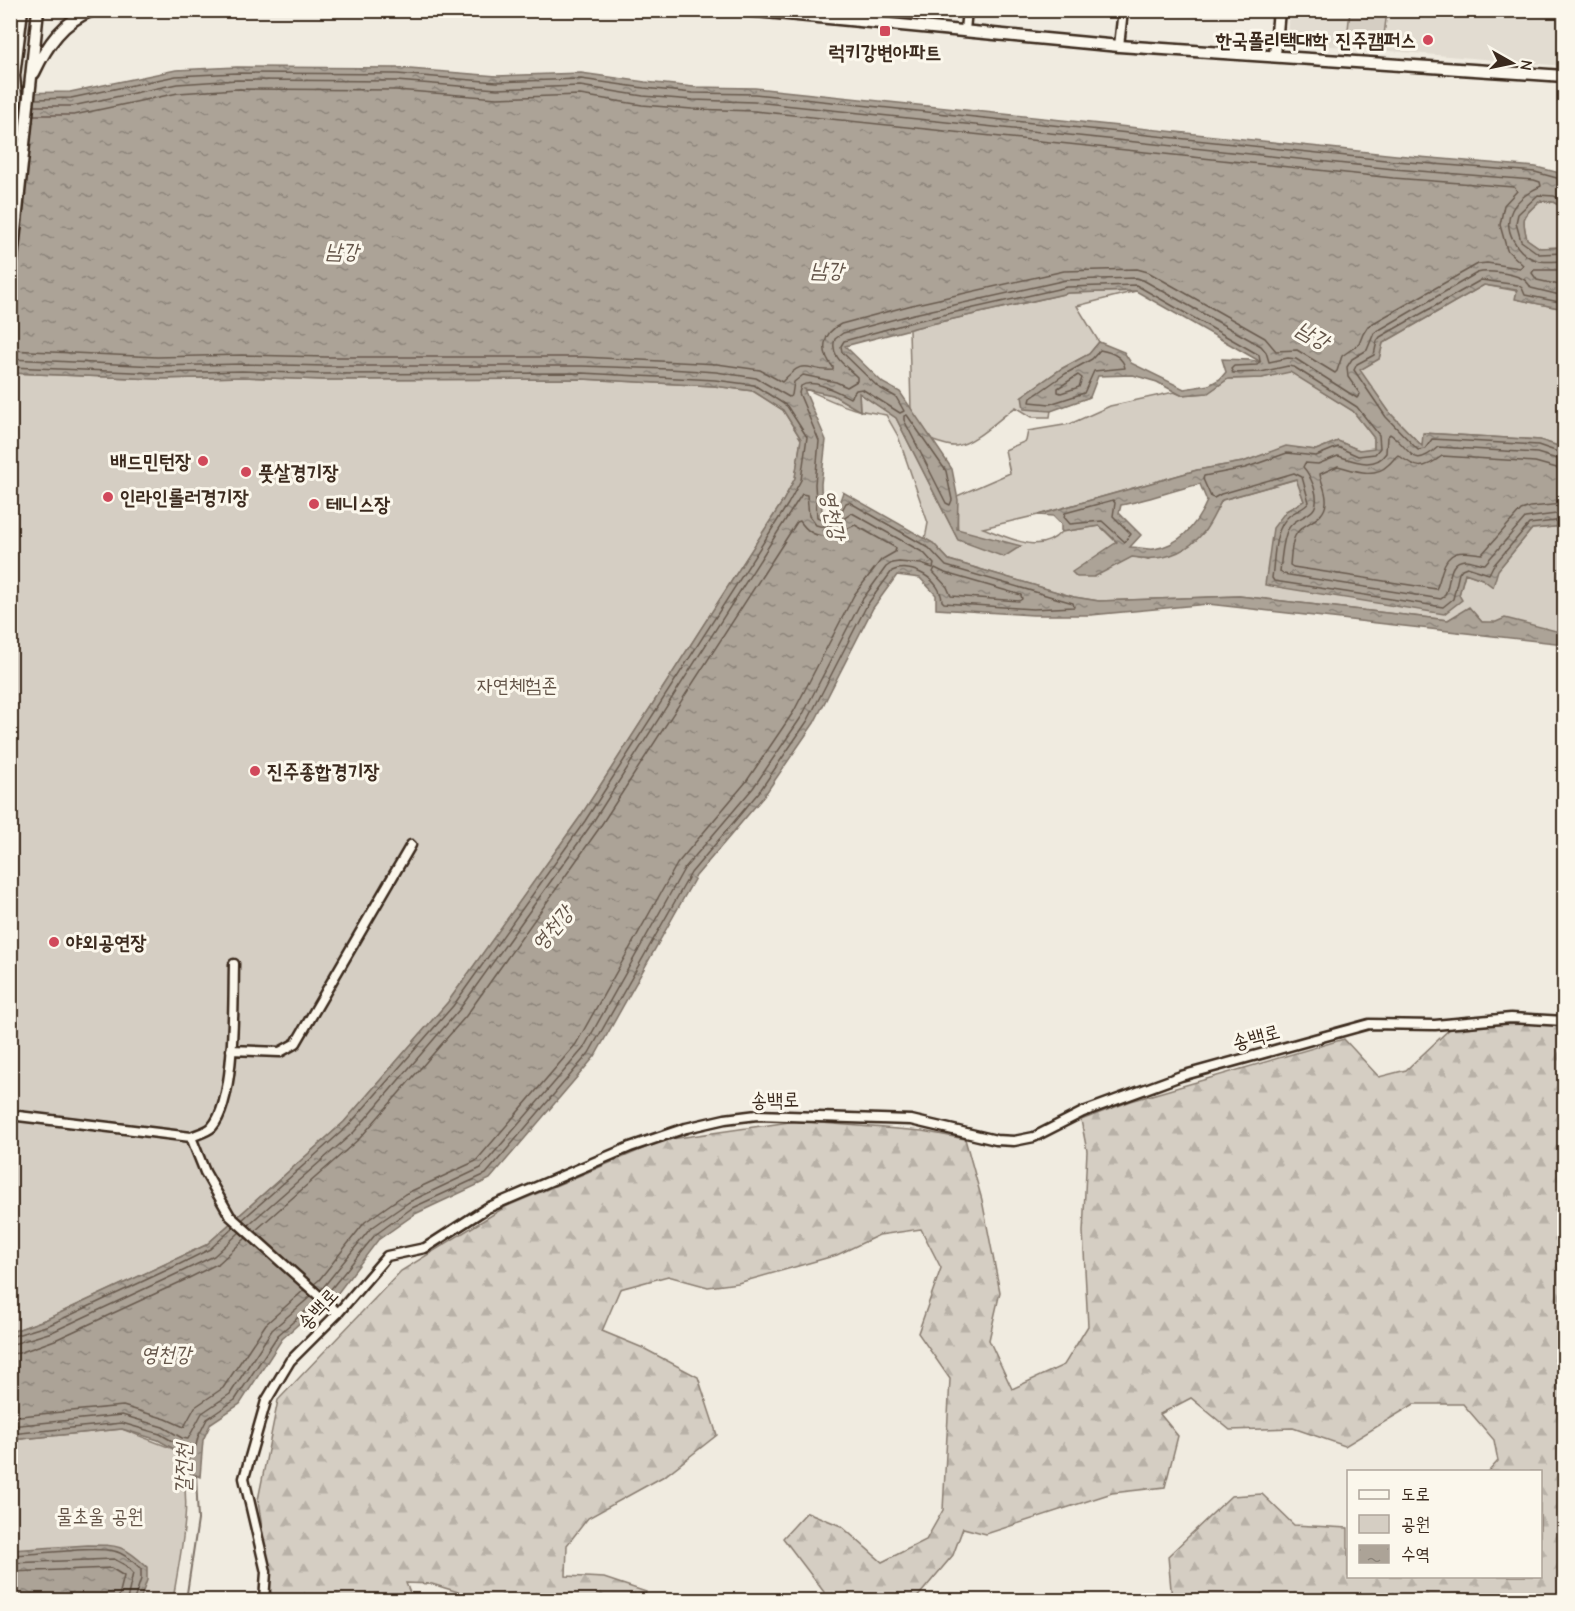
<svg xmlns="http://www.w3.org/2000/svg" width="1575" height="1611" font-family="'Comic Neue','Poor Story',sans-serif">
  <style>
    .built { fill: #e2dcd1 }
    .green { fill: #d5cec3; stroke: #887c70; stroke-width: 1.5 }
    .forest { fill: url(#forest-firs); stroke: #887c70; stroke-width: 1.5 }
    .water { fill: url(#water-ripples); stroke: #7f7367; stroke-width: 1.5; fill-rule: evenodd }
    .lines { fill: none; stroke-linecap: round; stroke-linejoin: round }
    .shore { stroke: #685a4e; stroke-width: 1.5 }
    .stream { stroke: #7f7367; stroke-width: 2 }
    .minor-casing { stroke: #3b2a1e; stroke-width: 13 }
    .tertiary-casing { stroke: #3b2a1e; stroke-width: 15 }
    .minor { stroke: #fbf7ec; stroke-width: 8 }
    .tertiary { stroke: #fbf7ec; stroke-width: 10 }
    .poi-dot { fill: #d1495b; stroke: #fbf7ec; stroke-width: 2 }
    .labels { text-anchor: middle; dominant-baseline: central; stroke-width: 6; stroke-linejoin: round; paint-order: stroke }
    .poi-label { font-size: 20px; font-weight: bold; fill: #3b2a1e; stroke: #fbf7ec; text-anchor: start }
    .park-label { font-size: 20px; fill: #625347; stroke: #fbf7ec }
    .street-label { font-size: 20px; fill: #3b2a1e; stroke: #fbf7ec }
    .water-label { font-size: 21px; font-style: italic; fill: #635448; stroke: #fbf7ec }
  </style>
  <defs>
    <pattern id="forest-firs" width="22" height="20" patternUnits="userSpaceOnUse" patternTransform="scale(1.5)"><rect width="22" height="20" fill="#d5cec3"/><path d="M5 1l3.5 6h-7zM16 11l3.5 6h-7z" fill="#b8b1a7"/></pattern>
    <pattern id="water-ripples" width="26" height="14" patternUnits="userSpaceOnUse" patternTransform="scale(1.5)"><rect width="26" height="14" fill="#aca397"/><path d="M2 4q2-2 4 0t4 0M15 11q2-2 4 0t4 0" fill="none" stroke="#8d857b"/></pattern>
  </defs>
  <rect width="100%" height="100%" fill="#f0ebe0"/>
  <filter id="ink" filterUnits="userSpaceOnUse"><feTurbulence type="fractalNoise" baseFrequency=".0167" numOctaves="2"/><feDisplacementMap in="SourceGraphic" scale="12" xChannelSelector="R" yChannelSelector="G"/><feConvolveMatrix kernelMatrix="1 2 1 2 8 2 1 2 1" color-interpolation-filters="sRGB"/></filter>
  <g filter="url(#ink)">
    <path class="built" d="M1290,11H1564V66L1296,43L1288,36Z"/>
    <path class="green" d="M1350,11H1387L1383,43L1347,39Z
      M1540,201L1553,202L1564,208V247L1540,248L1527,239C1521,216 1523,216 1540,201Z
      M1484,285L1517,291L1516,299L1564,309V448L1540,440L1424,433L1422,446L1390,413L1359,370L1379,359L1383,343Z
      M1136,291L1077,306L1099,342L1089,354L1061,369L1022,396L1090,397L1051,410L1050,417H1032L1016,407C999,418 976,443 956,446C950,447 940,443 933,441L911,410L909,329L1068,293Z
      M1290,371L1353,411L1374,438V449L1359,450L1338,441L1316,450L1286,447L1243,462L1197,470L1038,515L983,528C1008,537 1040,556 1061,532L1100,526L1117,543L1114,565L1132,556L1147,560L1204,532L1222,500L1297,479L1304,501L1286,511L1459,595L1465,573L1482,579L1498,570L1532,529L1564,526V633L1482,622L1469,608L1448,620L1239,596L1099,601L1074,597L949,560L933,543L925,539L928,523L898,436L886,415C877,413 867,412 858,410C839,405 821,396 804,388L833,395L860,411L859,393L896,418L958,540L957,496L1010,473L1005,450L1026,441L1028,431L1070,424L1110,406L1174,392L1181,395L1207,393L1228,379L1262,378Z
      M11,373L157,379L242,377L324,380L582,379L714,386L753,391L783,410L801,439L795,478L783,501L580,817L448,1002L344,1122L206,1245L47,1319L11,1332Z
      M122,1429L176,1450C196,1496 180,1552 173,1600H11V1440Z"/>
    <path class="forest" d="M1547,1024L1564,1028V1600H1172L1168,1556L1231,1496L1262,1494L1294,1525L1348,1528V1576H1540V1472L1489,1471L1498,1461L1494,1440L1463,1404H1414L1345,1446L1293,1428L1230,1430L1191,1398L1160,1414L1178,1436L1165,1487L1112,1493L986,1534L963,1528L953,1555L915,1600H830L783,1538L807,1512L841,1526L882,1562L926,1540L943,1510L950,1379L918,1333L941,1268L921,1229L879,1235L837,1255L738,1283L708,1287L668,1276L620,1289L602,1331L643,1348L698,1377L717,1435L666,1475L588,1518L567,1545L566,1576L604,1578L646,1592L643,1600H463L458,1592L432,1584L406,1583L412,1598L416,1600H272L258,1500L278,1400L401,1271L505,1207L664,1140L796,1121L922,1131L965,1139L982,1200L1000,1292L989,1340L1012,1389L1064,1365L1088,1326L1083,1232L1087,1151L1081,1120L1131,1101L1344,1039L1379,1077L1406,1070L1454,1025Z"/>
    <path class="water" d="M237,67L397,68L497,76L581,73L645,82L694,87L755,88L1396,155L1536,167L1564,174V208L1553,202L1540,201C1523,216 1521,216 1527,239L1540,248L1564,247V309L1515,299L1517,290L1484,285L1383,343L1379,359L1360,370L1390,413L1422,446L1423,433L1540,440L1564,448V526L1532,529L1498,570L1493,587L1482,579L1465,573L1459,595L1462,600L1444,614L1265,585L1273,528L1286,511L1304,501L1296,479L1222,500C1216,510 1211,524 1203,533C1184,555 1161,562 1132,557L1094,577H1077L1072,572L1117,542L1100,526L1061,532V524L1053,516L1038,515L1197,470L1243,462L1286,446L1316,450L1338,441L1359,450L1374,448V438L1353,411L1290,372L1262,378L1228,379L1208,393L1181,395L1157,382L1133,375L1098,376L1090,397L1051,411L1024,409L1022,396L1061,369L1089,354L1099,342L1124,352L1131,363L1184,389L1209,385L1220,379L1226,372L1222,359L1250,360L1261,362L1136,291L1068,293L918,327L845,346L883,383L900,392L952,469L958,500L957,529L1021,546L1004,557L958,540L896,418L859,393L860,411L833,395L804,389L826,440L821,484L822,514L837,509L843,492L933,543L949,560L1074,597L1099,601L1239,596L1448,620L1469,607L1482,622H1496L1505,618L1564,633V644L1208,604L1091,615H1033L936,609V595L920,578L897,575L873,608L814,723L764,796L696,876L595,1056L490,1179L415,1214L378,1240L334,1298L314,1310L282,1339L240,1404L211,1423L203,1440L200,1477L190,1473L188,1454L176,1450L158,1440L122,1429L11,1440V1332L47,1319L206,1245L344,1122L448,1002L580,817L783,501L795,478L801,439L783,410L753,391L714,386L582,379L324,380L242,377L157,379L11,373V93L70,92L176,70ZM1200,484L1207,501C1197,524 1180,545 1154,549C1147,550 1137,547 1130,547L1141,535L1119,513L1121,505C1148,500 1173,490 1200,484Z
      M88,1545C118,1545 124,1545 147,1567V1580L140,1600H11V1550Z"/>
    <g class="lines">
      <path class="shore" d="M36,99L71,98L176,76L237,73L397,74L497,82L581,79L644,88L693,93L755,94L1395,161L1535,172L1564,180
        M35,106H72L177,84L237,80L396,81L497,89L580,86L643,96L693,100L754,102L1394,169L1534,180L1540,182L1541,186C1531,190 1517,200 1512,210C1502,229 1517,254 1536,260C1544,263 1556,261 1564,261
        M1564,201L1554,196L1538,195L1518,214L1516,223L1521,241L1539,254L1564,253
        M1564,270H1534L1532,273L1537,280L1564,286
        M1564,303L1525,295L1522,288L1518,285L1481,280L1380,337L1377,341L1374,355L1357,364L1354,370L1386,417L1418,450L1425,449L1432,439L1538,445L1564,454
        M10,350L157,357L242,355L325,357H583L717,364L760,370L782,382C807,355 805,372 833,370V367C820,352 822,333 841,324L912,305L1064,271L1137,269L1148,272L1265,338L1276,351L1297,350L1335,373L1337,371L1342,356L1359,344L1363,334L1368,326L1478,264L1487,263L1520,268L1523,265L1507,250L1500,225L1504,205L1517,191L1514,187L1393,178L754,111L692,109L642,105L580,95L497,98L396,90L237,89L178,93L74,115H34
        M1100,350C1111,352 1123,356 1125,368L1094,371L1084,393L1050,404L1030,402L1031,398L1065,374L1092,359Z
        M10,359L157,366L242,364L325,366H582L669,369L716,372L756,378L789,397L792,395L794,382L803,375L836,382L847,387L857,381V377C846,366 829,356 835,339L843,333L914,314L1066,280L1136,278L1143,280L1261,346L1266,352L1269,362L1288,358L1296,359L1357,398L1360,394L1348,377L1347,367L1352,359L1367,350L1374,333L1477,273C1488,270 1510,273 1521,278C1526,280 1529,284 1531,288L1564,296
        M10,367L157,373L242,371L324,374L582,373L715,380L754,385L787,406L807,437L801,480L788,504L585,821L453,1006L348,1126L242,1220
        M1078,375L1082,378L1079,387L1061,393L1058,392V388Z
        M907,415L946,471L952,500L950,505L946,503L904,420V416Z
        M1564,461L1537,453L1438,447C1411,471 1412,449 1390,434L1387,437L1386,453C1375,470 1354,461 1338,456L1318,464L1305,463L1303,467C1309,473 1311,479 1314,487C1325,522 1294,510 1286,534C1282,546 1281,561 1280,572L1283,574L1441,599C1453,591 1444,560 1466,560C1472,560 1479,564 1485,564L1525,518L1564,513
        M1564,470L1535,462L1442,456C1422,471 1417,469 1398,455C1394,458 1392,462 1388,465C1374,479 1353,470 1338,466L1320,474C1321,483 1327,492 1326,502C1325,522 1302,521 1295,536C1291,544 1291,556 1290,565L1293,567L1436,589C1439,584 1440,577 1442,571C1449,547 1464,552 1482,554L1521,510L1530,507L1564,504
        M1113,500L1115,503L1113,516L1131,534L1125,542L1102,521L1070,524L1064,517L1065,513Z
        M935,568L945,573L1021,595L1022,599L1019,601L951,596L947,587L933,572Z
        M248,1225L354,1132L459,1010L591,825L802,494L807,495L809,516L816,525C830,530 842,520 852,513L924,553L934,564L933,568L921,564L899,562L892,563L886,567L862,600L802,716L753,788L684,869L583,1049L481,1168L409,1202L370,1229L321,1290
        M255,1231L360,1138L466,1016L598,830L797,522L800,521C816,545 834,535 855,525L896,548L895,552L881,560L854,595L794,711L746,782L677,864L576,1044L476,1161L405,1194L365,1222L319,1280L314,1284
        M326,1295L375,1235L412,1208L486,1174L589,1053L691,873L759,792L808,720L867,605L892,571C912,562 941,580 942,601L944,603L1033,609L1074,607L1073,603L946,566L929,548L849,502L846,503L840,514L824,520L817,517L815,484L819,441L799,393L801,386C813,378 838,392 850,398L856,390L862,389L900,413L904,411L896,397L878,387L842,352L841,346L844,341L916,321L1067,287L1136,285L1259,355L1260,361L1257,365L1234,366L1231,369L1233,373L1261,372L1288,366L1294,367L1357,407L1379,435L1380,448L1375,454L1358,456L1338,447L1316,456L1287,453L1245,468L1204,476L1203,479L1211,497L1214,498L1221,494L1294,473L1302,477L1309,502C1305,509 1297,510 1290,515C1273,529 1275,557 1272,578L1274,581L1443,607L1453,599L1459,573L1462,569L1467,567L1489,574L1493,566L1529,524L1564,520
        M10,1337L49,1325L180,1264L210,1249L234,1227
        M10,1345L52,1332L183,1271L214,1256L240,1232
        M10,1354L19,1353L55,1340L187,1279L219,1263L246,1238
        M10,1417L123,1406L166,1419L184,1427L195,1407L223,1388L266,1324L304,1290
        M10,1426L122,1415L163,1427L182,1438L188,1439L202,1413L230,1394L272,1330L311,1296
        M10,1434L122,1423L160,1434L179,1445L195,1450L198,1437L207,1419L235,1400L278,1335L317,1301
        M10,1555C41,1555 85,1546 114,1551C124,1553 134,1562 141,1569V1579L134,1600
        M10,1563L114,1559L125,1565L133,1573L127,1600
        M10,1572L111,1568L124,1576L118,1600"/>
      <path class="stream" d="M186,1600L198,1520L196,1475"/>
      <defs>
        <path id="minor" d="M965,30L967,10
          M1119,46L1123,10
          M231,1050L280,1052L296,1043L411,845
          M10,1115L191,1137C197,1134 207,1132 212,1127C236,1100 233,1001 234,964
          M191,1137L205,1172L230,1216L338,1313
          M264,1600L266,1572L244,1478L266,1401L290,1361L338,1313L387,1256L425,1248L487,1208L630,1147L686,1128L725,1119L757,1115L911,1120L996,1140L1014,1141L1034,1137L1083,1112L1181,1076L1369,1024L1435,1025L1511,1018L1564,1021"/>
        <path id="tertiary" d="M745,10L1119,46L1564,76
          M1275,55L1279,10
          M34,73C47,45 63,21 93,10
          M10,148L16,97L14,76L22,10
          M10,279L38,10"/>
      </defs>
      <use href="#minor" class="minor-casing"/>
      <use href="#tertiary" class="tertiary-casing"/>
      <use href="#minor" class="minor"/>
      <use href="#tertiary" class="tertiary"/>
    </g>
  </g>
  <g class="poi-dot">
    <rect x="879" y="25" width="12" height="12" rx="3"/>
    <circle cx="1428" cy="40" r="6"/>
    <circle cx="203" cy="461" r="6"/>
    <circle cx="246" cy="472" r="6"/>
    <circle cx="108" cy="497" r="6"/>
    <circle cx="314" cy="504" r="6"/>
    <circle cx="255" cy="771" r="6"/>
    <circle cx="54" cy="942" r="6"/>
  </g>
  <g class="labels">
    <g class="poi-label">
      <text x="1416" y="40" text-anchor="end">한국폴리택대학 진주캠퍼스</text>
      <text x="885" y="52" text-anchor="middle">럭키강변아파트</text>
      <text x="191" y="461" text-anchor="end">배드민턴장</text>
      <text x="258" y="472">풋살경기장</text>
      <text x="120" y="497">인라인롤러경기장</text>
      <text x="326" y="504">테니스장</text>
      <text x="267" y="771">진주종합경기장</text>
      <text x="66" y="942">야외공연장</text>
    </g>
    <g class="park-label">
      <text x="517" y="685">자연체험존</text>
      <text x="100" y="1516">물초울 공원</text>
    </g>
    <g class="street-label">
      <text transform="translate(1256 1037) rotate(-15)">송백로</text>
      <text transform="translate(775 1100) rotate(-1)">송백로</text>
      <text transform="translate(318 1309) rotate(-47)">송백로</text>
    </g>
    <g class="water-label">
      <text transform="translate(342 251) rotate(2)">남강</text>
      <text transform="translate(827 270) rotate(2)">남강</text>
      <text transform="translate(1313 335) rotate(30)">남강</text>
      <text transform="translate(833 515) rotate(78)">영천강</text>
      <text transform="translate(552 928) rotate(-50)">영천강</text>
      <text x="166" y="1354">영천강</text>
      <text transform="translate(183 1469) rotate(-89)">갈전천</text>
    </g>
  </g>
  <rect width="1575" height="1611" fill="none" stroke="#fbf7ec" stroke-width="36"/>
  <rect x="18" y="18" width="1539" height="1575" fill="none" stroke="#3b2a1e" stroke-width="2" filter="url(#ink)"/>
  <rect x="1347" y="1470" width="195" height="108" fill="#fbf7ec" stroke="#aea59a" stroke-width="1.5"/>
  <rect x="1359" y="1490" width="30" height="9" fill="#fbf7ec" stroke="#aea59a" stroke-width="1.5"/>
  <text x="1401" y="1500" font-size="18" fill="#3b2a1e">도로</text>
  <rect x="1359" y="1515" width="30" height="18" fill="#d5cec3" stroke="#aea59a" stroke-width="1.5"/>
  <text x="1401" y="1530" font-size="18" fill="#3b2a1e">공원</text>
  <rect x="1359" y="1545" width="30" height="18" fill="url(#water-ripples)" stroke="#aea59a" stroke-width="1.5"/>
  <text x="1401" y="1560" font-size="18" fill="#3b2a1e">수역</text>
  <g transform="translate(1512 63) rotate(99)" stroke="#fbf7ec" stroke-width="4.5" paint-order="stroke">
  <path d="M0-4.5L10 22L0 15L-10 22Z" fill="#3b2a1e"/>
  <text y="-9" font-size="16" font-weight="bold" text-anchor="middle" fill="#3b2a1e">N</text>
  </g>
</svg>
